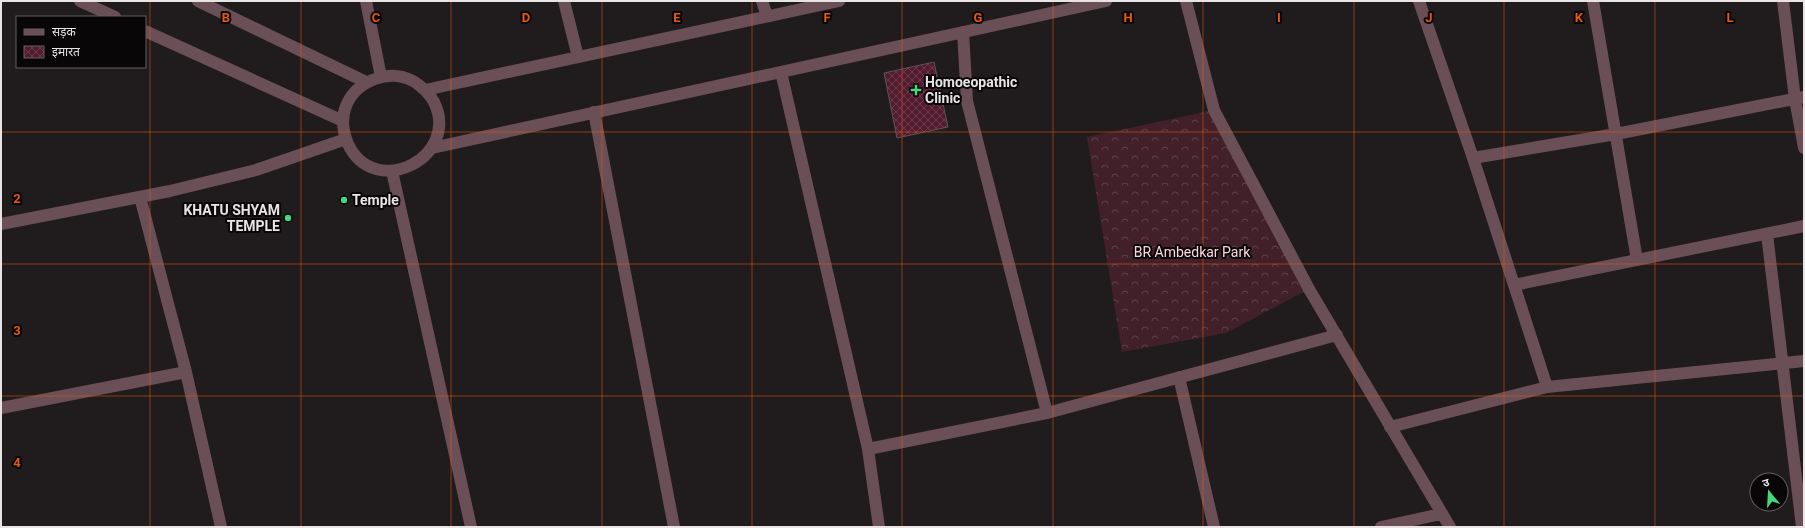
<svg xmlns="http://www.w3.org/2000/svg" width="1805" height="528" font-family="Roboto,'Noto Sans Devanagari',sans-serif">
  <style>
    .forest { fill: url(#forest-crowns) }
    .building { fill: url(#building-cross-hatch); stroke: #5a5455 }
    .lines { fill: none; stroke-linecap: round; stroke-linejoin: round }
    .minor { stroke: #6b4f56; stroke-width: 12 }
    .grid { fill: none; stroke: #e8590c; stroke-width: 1; stroke-opacity: 0.55 }
    .poi-dot { fill: #44d77b; stroke: #080607; stroke-width: 1.5 }
    .labels { text-anchor: middle; dominant-baseline: central; stroke-width: 4; stroke-linejoin: round; paint-order: stroke }
    .poi-label { font-size: 14px; font-weight: bold; fill: #e8e4e5; stroke: #080607; text-anchor: start }
    .park-label { font-size: 14px; fill: #fdd5df; stroke: #080607 }
    .grid-label { font-size: 13px; text-anchor: middle; font-weight: bold; fill: #e8590c; stroke: #080607; stroke-width: 4; stroke-linejoin: round; paint-order: stroke }
  </style>
  <defs>
    <pattern id="forest-crowns" width="20" height="18" patternUnits="userSpaceOnUse"><rect width="20" height="18" fill="#42202a"/><path d="M2 6a3 3 0 1 1 6 0M12 15a3 3 0 1 1 6 0" fill="none" stroke="#5d4049"/></pattern>
    <pattern id="building-cross-hatch" width="8" height="8" patternUnits="userSpaceOnUse"><rect width="8" height="8" fill="#531b2f"/><path d="M0 0l8 8M0 8l8-8" fill="none" stroke="#6c3c4d"/></pattern>
  </defs>
  <rect width="100%" height="100%" fill="#201b1c"/>
  <path class="forest" d="M1214,110L1309,289L1226,333L1122,352L1087,137Z"/>
  <path class="building" d="M934,62L948,127L897,138L884,73Z"/>
  <g class="lines">
    <path class="minor" d="M80,1L115,17
      M198,1L366,82
      M366,1L381,77
      M564,1L578,57
      M762,1L767,16
      M1186,1L1214,110L1309,289L1450,527
      M1419,1L1473,158L1547,387
      M1593,1L1637,260
      M1783,1L1795,99L1804,148
      M145,31L343,121
      M963,32L967,101L1047,413
      M781,72L868,449L879,527
      M425,90C428,94 432,98 434,102C461,157 375,201 348,144C343,133 341,118 346,106C356,81 389,68 413,81C417,83 421,87 425,90L839,1
      M594,112L674,527
      M432,148L1106,1
      M1473,158L1616,134L1804,97
      M392,171L471,527
      M140,197L186,372L221,527
      M1,224L170,191L256,170L346,139
      M1767,234L1802,527
      M1514,285L1804,226
      M1179,377L1214,527
      M1,408L186,372
      M1390,427L1547,387L1804,361
      M868,449L1047,413L1337,335
      M1381,527L1441,514"/>
  </g>
  <path class="grid" d="M150,1V527M301,1V527M451,1V527M602,1V527M752,1V527M902,1V527M1053,1V527M1203,1V527M1354,1V527M1504,1V527M1655,1V527M1,132H1804M1,264H1804M1,396H1804"/>
  <g class="poi-dot">
    <path d="M914 84h4v4h4v4h-4v4h-4v-4h-4v-4h4z"/>
    <circle cx="344" cy="200" r="4"/>
    <circle cx="288" cy="218" r="4"/>
  </g>
  <g class="labels">
    <g class="poi-label">
      <text x="925" y="82">Homoeopathic<tspan x="925" dy="16">Clinic</tspan></text>
      <text x="352" y="200">Temple</text>
      <text x="280" y="210" text-anchor="end">KHATU SHYAM<tspan x="280" dy="16">TEMPLE</tspan></text>
    </g>
    <g class="park-label">
      <text x="1192" y="252">BR Ambedkar Park</text>
    </g>
  </g>
  <g class="grid-label">
    <text x="226" y="22">B</text>
    <text x="376" y="22">C</text>
    <text x="526" y="22">D</text>
    <text x="677" y="22">E</text>
    <text x="827" y="22">F</text>
    <text x="978" y="22">G</text>
    <text x="1128" y="22">H</text>
    <text x="1279" y="22">I</text>
    <text x="1429" y="22">J</text>
    <text x="1579" y="22">K</text>
    <text x="1730" y="22">L</text>
    <text x="17" y="203">2</text>
    <text x="17" y="335">3</text>
    <text x="17" y="467">4</text>
  </g>
  <rect width="1805" height="528" fill="none" stroke="#e8e4e5" stroke-width="4"/>
  <rect x="16" y="16" width="130" height="52" fill="#080607" stroke="#625f60"/>
  <rect x="24" y="29" width="20" height="6" fill="#6b4f56" stroke="#625f60"/>
  <text x="52" y="36" font-size="12" fill="#e8e4e5">सड़क</text>
  <rect x="24" y="46" width="20" height="12" fill="url(#building-cross-hatch)" stroke="#625f60"/>
  <text x="52" y="56" font-size="12" fill="#e8e4e5">इमारत</text>
  <g transform="translate(1769 492) rotate(342)"><circle r="19" fill="#080607" stroke="#625f60"/>
  <path d="M0-3L7 15L0 10L-7 15Z" fill="#44d77b"/>
  <text y="-6" font-size="11" font-weight="bold" text-anchor="middle" fill="#e8e4e5">उ</text>
  </g>
</svg>
